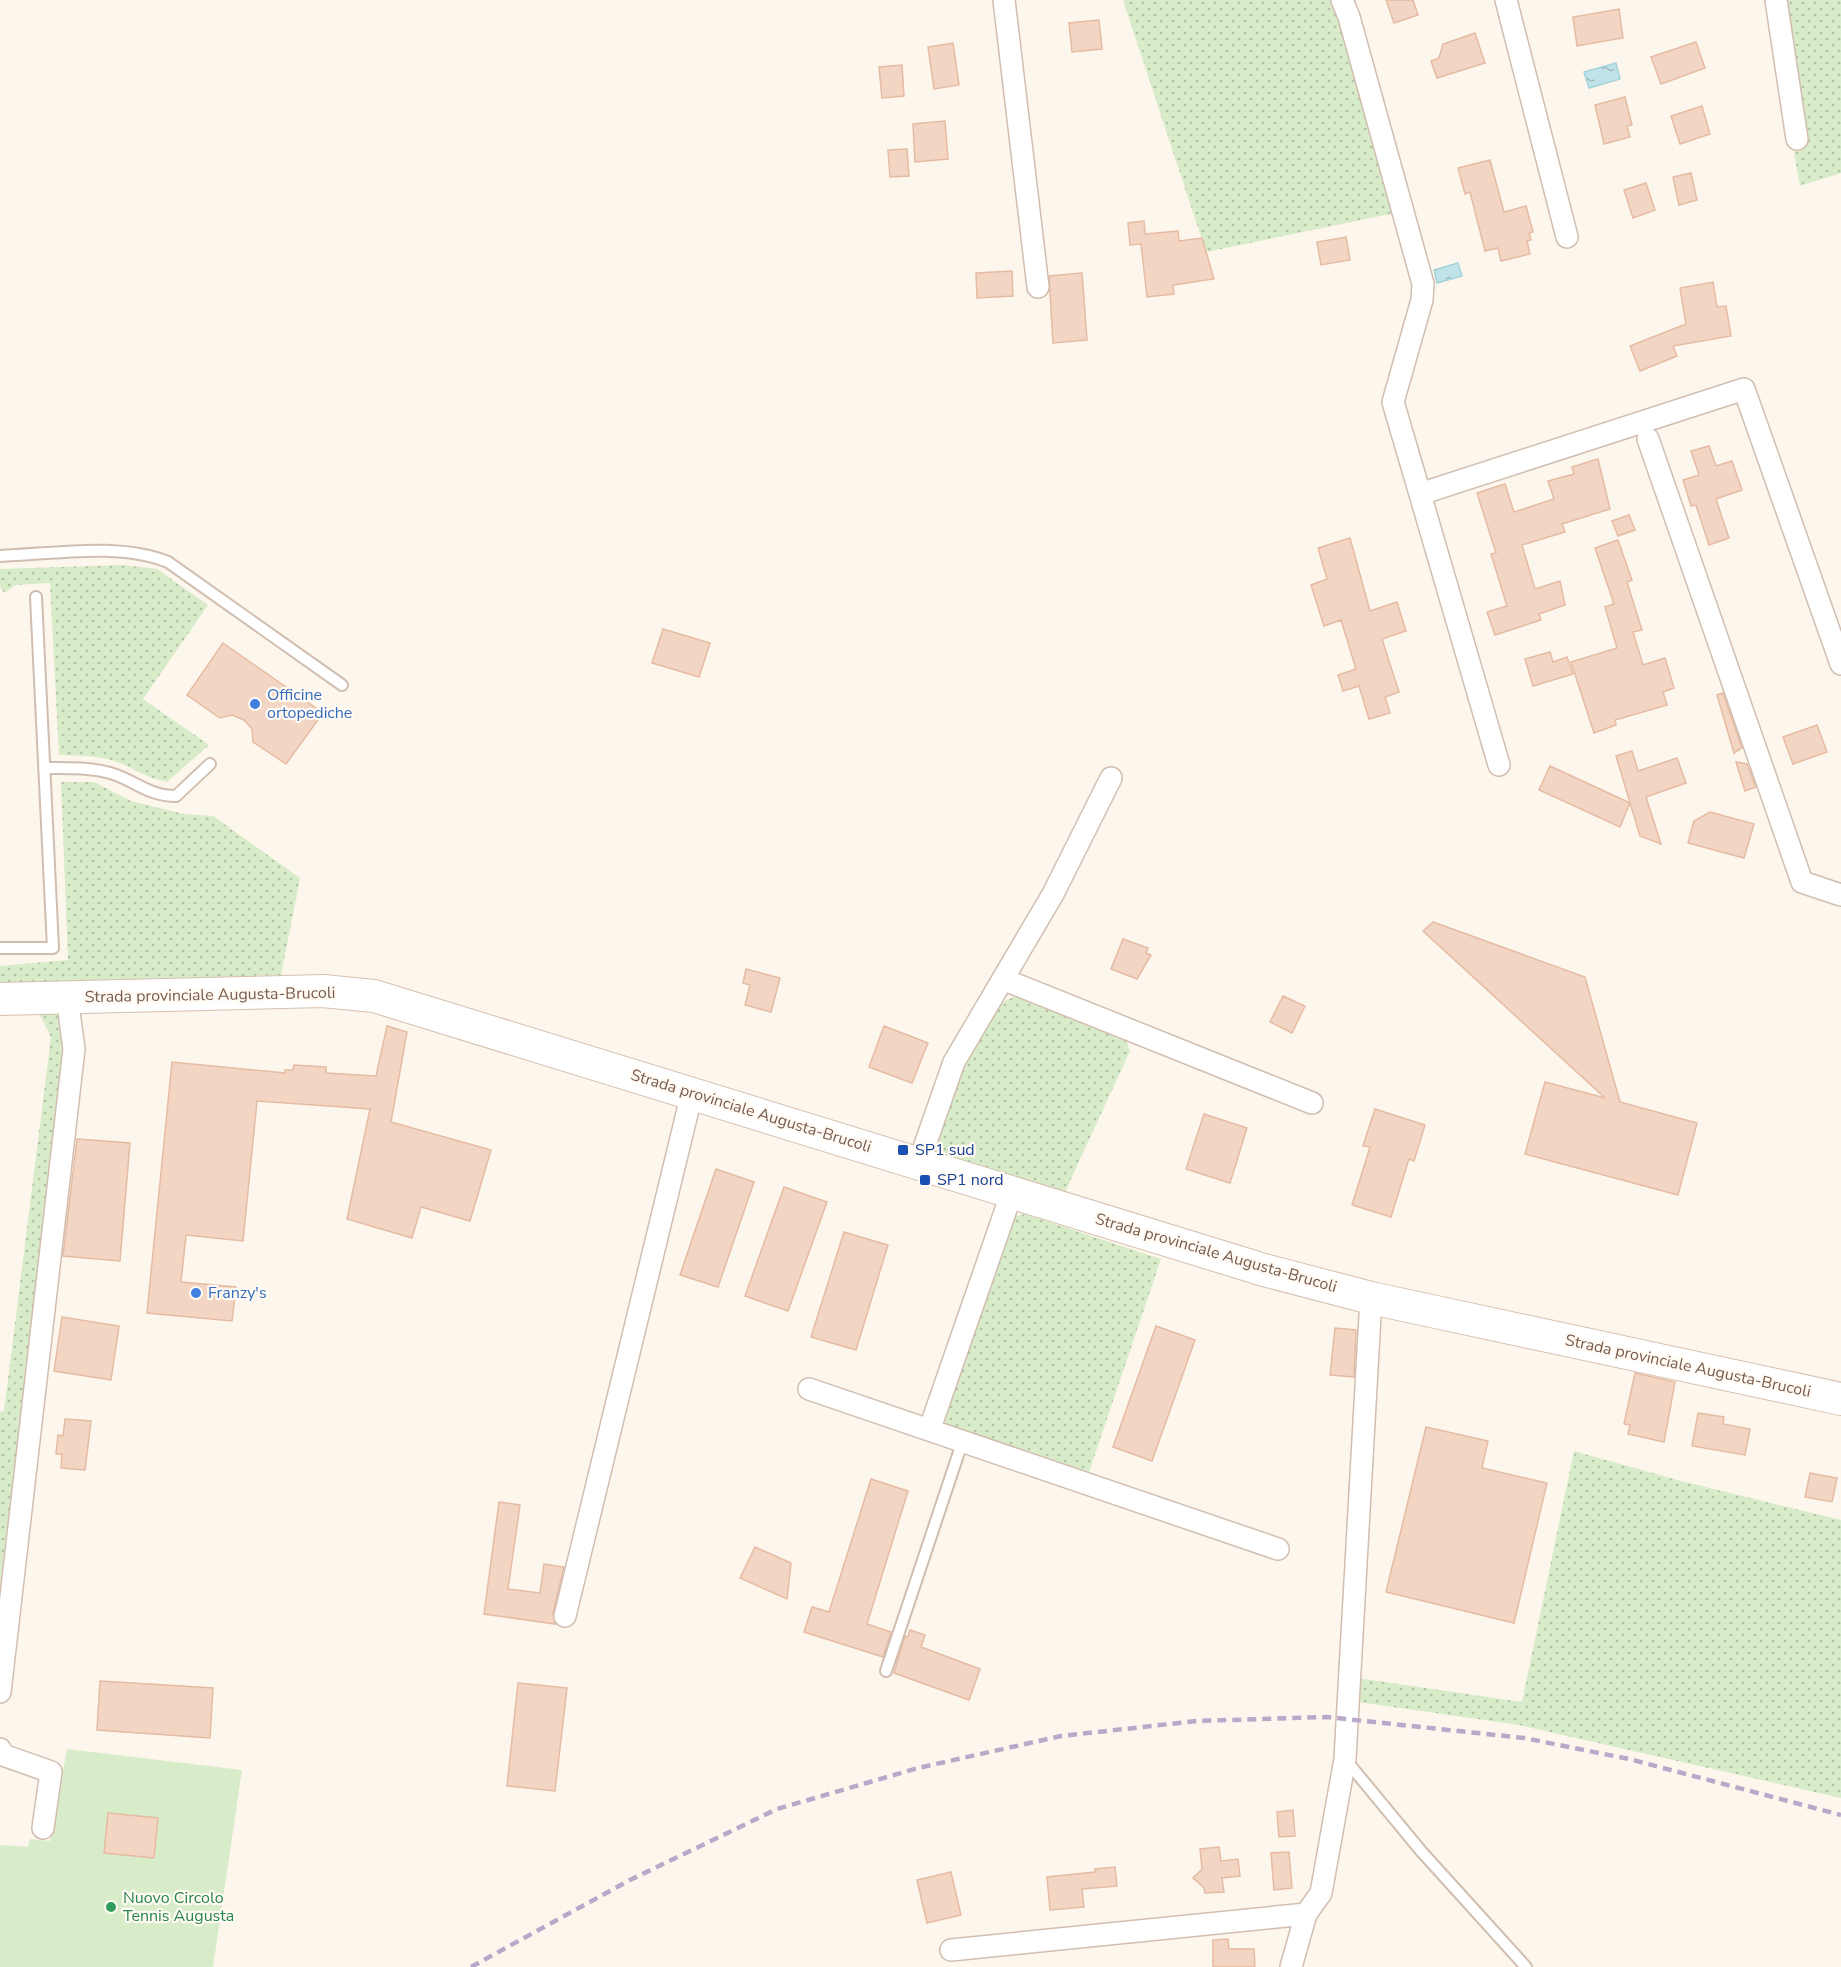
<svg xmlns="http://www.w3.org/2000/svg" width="1841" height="1967" font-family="'Nunito Sans',sans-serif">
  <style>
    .grass { fill: url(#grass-dots) }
    .park { fill: #d8ecc9 }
    .water { fill: url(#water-ripples); stroke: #a5d3da; stroke-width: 1.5 }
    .building { fill: #f3d5c3; stroke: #e6bba3; stroke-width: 1.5 }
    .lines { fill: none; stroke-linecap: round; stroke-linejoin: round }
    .lane-casing { stroke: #d1beb0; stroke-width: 14 }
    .street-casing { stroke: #d1beb0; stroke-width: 24 }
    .secondary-casing { stroke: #d6c0b0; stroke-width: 34 }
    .lane { stroke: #fff; stroke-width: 10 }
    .street { stroke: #fff; stroke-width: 21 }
    .secondary { stroke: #fff; stroke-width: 32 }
    .rail { stroke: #b9a8c9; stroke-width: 4.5; stroke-dasharray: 9 6; stroke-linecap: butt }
    .shop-dot { fill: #3f7fe0; stroke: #fffaf3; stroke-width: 2 }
    .transit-dot { fill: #1a4fb4; stroke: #fffaf3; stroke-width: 2 }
    .leisure-dot { fill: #2e9e5b; stroke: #fffaf3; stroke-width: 2 }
    .labels { text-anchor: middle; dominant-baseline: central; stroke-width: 4.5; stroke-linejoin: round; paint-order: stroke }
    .shop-label { font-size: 16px; fill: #366cbe; stroke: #fffaf3; text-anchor: start }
    .street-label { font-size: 16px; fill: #7a5c4d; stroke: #fffaf3 }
    .transit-label { font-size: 16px; fill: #164399; stroke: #fffaf3; text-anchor: start }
    .leisure-label { font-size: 16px; fill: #27864d; stroke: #fffaf3; text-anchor: start }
  </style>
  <defs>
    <pattern id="grass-dots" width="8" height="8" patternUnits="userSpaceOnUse" patternTransform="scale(1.5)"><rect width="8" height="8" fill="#d8ecc9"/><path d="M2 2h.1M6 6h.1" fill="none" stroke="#b4c2a5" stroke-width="1.8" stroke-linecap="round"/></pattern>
    <pattern id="water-ripples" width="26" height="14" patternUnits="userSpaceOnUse" patternTransform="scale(1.5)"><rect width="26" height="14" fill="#bfe3e8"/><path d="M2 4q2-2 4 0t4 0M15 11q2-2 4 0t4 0" fill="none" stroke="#a0bbbe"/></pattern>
  </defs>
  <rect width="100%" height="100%" fill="#fdf6ec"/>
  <path class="grass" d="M1123,0H1334L1395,213L1206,252Z
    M1786,0H1841V173L1800,186L1794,152L1806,145Z
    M123,565L157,569L208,605L143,699L209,745L167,782C143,777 133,767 111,760C95,755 75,756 59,755L50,583L16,585L4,593L0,586V569Z
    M61,782H94L131,801L184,814L213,816L300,878L281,975L0,983V966L68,960Z
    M1017,996L1127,1042L1130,1051L1064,1194L933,1153C945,1112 971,1008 1017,996Z
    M39,1013H58L67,1043L0,1585V1412L4,1411L51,1037Z
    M1025,1214L1161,1259L1088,1475L950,1429L942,1417L1011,1217Z
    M1574,1451L1681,1481L1841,1520V1798L1519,1725L1358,1702L1357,1678L1522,1702Z"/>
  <path class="park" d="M67,1749L242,1770L213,1967H0V1845L28,1847L30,1839L50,1841Z"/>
  <path class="water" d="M1616,63L1620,79L1589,88L1584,72Z
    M1458,263L1462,276L1437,283L1434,270Z"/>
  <path class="building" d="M1386,0H1413L1418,15L1394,23Z
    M1619,9L1623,38L1577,46L1573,17Z
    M1099,20L1102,49L1072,52L1069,23Z
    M1475,33L1485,63L1437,78L1431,61L1439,58L1443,44Z
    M1696,42L1705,68L1661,84L1651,57Z
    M953,43L959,85L934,89L928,47Z
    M902,65L904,96L882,98L879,67Z
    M1625,97L1632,125L1627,126L1630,137L1604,144L1595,105Z
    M1702,106L1710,134L1680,144L1671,116Z
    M945,121L948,159L915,162L913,124Z
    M907,149L909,176L890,177L888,150Z
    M1490,160L1504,212L1526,206L1533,232L1529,233L1531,240L1527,241L1530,254L1501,261L1498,248L1485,251L1470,192L1465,194L1458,168Z
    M1691,173L1697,200L1679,205L1673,177Z
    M1646,183L1655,210L1633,218L1624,190Z
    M1144,221L1145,234L1178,231L1179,241L1202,238L1214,279L1173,285L1174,294L1147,297L1141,244L1130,245L1128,223Z
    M1346,237L1350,260L1321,265L1317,242Z
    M1012,271L1013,296L977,298L976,273Z
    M1082,273L1087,340L1053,343L1049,276Z
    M1713,282L1717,307L1726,306L1731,336L1673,346L1677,356L1640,371L1630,346L1686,324L1680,288Z
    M1709,446L1716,466L1732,461L1742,490L1716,499L1729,538L1709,545L1696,505L1691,506L1683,480L1699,475L1691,451Z
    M1598,459L1610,509L1562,524L1565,532L1522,545L1535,589L1560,581L1565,605L1539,614L1541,620L1495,635L1487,612L1507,606L1491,554L1496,553L1477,493L1505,484L1514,512L1554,499L1548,481L1574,474L1572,467Z
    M1629,515L1635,530L1618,536L1612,521Z
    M1350,538L1370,611L1397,602L1406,631L1382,639L1399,692L1385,697L1390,713L1369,719L1359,686L1343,691L1338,675L1356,669L1341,620L1324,626L1311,585L1327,579L1318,548Z
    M1618,540L1632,580L1627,582L1642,630L1633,632L1643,665L1665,658L1674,688L1663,692L1667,705L1615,720L1616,725L1594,733L1571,662L1617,648L1605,607L1614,604L1595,548Z
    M663,629L710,643L699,677L652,663Z
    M223,643L323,713L286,764L253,742L252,729L244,720L232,715L220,718L187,695Z
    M1550,652L1553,662L1567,657L1573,674L1533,686L1525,659Z
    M1723,693L1742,748L1734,753L1717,695Z
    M1817,725L1827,752L1793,764L1783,737Z
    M1632,751L1638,771L1677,758L1686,783L1646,797L1661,844L1640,836L1616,756Z
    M1736,762L1747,764L1756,787L1745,791Z
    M1550,766L1630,803L1620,827L1539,790Z
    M1710,812L1754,824L1744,858L1688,843L1694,821Z
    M1433,922L1585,977L1620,1102L1697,1123L1678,1195L1525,1154L1545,1082L1605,1098L1423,931Z
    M1123,939L1148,948L1146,953L1151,955L1137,979L1111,969Z
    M746,969L780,978L771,1012L745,1005L750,985L743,983Z
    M1283,996L1305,1006L1292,1033L1270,1022Z
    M387,1026L407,1032L391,1122L491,1150L470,1221L421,1207L412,1238L347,1219L370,1109L257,1101L243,1241L186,1235L181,1282L236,1287L232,1321L147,1313L172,1062L285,1073V1070H293L294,1065L326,1067V1073L376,1076Z
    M884,1026L928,1043L912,1083L869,1067Z
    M1375,1109L1425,1125L1414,1161L1409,1159L1391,1217L1352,1205L1370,1147L1363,1146Z
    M1204,1114L1247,1128L1230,1183L1186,1169Z
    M77,1139L130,1143L120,1261L63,1256Z
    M716,1169L754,1182L718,1287L680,1275Z
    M784,1187L827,1202L788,1311L745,1296Z
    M844,1232L888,1245L856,1350L811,1337Z
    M62,1317L119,1326L111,1380L54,1371Z
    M1156,1326L1195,1340L1152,1461L1113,1447Z
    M1335,1328L1356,1330L1354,1377L1330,1375Z
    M1635,1373L1675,1382L1664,1442L1628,1434L1630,1425L1624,1424Z
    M1698,1413L1724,1417L1723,1424L1750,1429L1745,1455L1692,1446Z
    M65,1419L91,1421L85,1470L61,1468L62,1454H56L58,1435L63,1436Z
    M1426,1427L1488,1441L1482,1468L1547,1483L1514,1623L1386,1592Z
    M1810,1473L1837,1478L1832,1502L1805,1497Z
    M871,1479L908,1491L867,1624L891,1632L883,1657L804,1632L812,1607L829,1612Z
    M499,1502L520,1505L508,1589L540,1593L544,1564L564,1567L553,1613L555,1624L484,1614Z
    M755,1547L791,1563L787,1599L740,1578Z
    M910,1630L925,1635L921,1647L980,1669L969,1700L894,1673L905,1636L908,1637Z
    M100,1681L213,1688L210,1738L97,1730Z
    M518,1683L567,1688L555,1791L507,1786Z
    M1293,1810L1295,1836L1279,1837L1277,1812Z
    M108,1813L158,1818L154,1858L104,1853Z
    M1219,1847L1221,1861L1238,1859L1240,1876L1222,1878L1224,1892L1205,1893L1204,1888L1193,1878L1202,1869L1200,1849Z
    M1289,1852L1292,1888L1274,1890L1271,1853Z
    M1115,1867L1117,1886L1082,1889L1084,1907L1050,1910L1047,1877L1095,1872V1869Z
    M951,1872L961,1915L927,1923L917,1880Z
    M1228,1939L1229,1949H1254L1255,1967H1213V1940Z"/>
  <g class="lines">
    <defs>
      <path id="lane" d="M0,556C53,554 119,542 168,562L342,685
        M44,768C66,768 89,767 110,773C135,780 147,796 176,796L210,764
        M0,948H53L36,597
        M886,1671L963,1440
        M1345,1759L1421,1851L1526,1967"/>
      <path id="street" d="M1004,0L1038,287
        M1342,0L1349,17L1423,284L1422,300L1393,402L1420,494L1744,389L1841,664
        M1506,0L1567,237
        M1776,0L1797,139
        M1648,439L1802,882L1841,895
        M1420,494L1499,765
        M1005,980L1312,1103
        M919,1162L954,1062L1053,894L1111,778
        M809,1389L1278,1549
        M930,1428L1012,1192
        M565,1616L692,1093
        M0,1692L74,1049L67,997
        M0,1749L3,1755L51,1772L43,1828
        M951,1950L1306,1914
        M1291,1967L1306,1914L1321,1893L1345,1759L1371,1298"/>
      <path id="secondary" d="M0,999L323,991L374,996L1264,1270L1371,1298L1841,1399"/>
    </defs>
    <use href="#lane" class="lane-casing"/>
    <use href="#street" class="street-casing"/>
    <use href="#secondary" class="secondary-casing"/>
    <use href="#lane" class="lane"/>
    <use href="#street" class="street"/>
    <use href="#secondary" class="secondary"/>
    <path class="rail" d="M471,1967L630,1880L777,1809L918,1768L1061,1736L1197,1721L1327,1717L1524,1738L1629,1759L1841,1815"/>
  </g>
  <g class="shop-dot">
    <circle cx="255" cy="704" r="6"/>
    <circle cx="196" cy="1293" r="6"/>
  </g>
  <g class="transit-dot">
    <rect x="897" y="1144" width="12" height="12" rx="3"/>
    <rect x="919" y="1174" width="12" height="12" rx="3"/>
  </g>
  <circle class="leisure-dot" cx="111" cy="1907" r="6"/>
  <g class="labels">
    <g class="shop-label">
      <text x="267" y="695">Officine<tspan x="267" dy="18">ortopediche</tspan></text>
      <text x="208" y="1293">Franzy's</text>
    </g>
    <g class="street-label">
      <text transform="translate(210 995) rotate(-1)">Strada provinciale Augusta-Brucoli</text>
      <text transform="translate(751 1111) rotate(17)">Strada provinciale Augusta-Brucoli</text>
      <text transform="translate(1216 1253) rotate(16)">Strada provinciale Augusta-Brucoli</text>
      <text transform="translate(1688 1366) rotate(12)">Strada provinciale Augusta-Brucoli</text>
    </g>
    <g class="transit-label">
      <text x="915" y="1150">SP1 sud</text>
      <text x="937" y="1180">SP1 nord</text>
    </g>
    <g class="leisure-label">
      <text x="123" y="1898">Nuovo Circolo<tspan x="123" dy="18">Tennis Augusta</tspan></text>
    </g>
  </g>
</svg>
